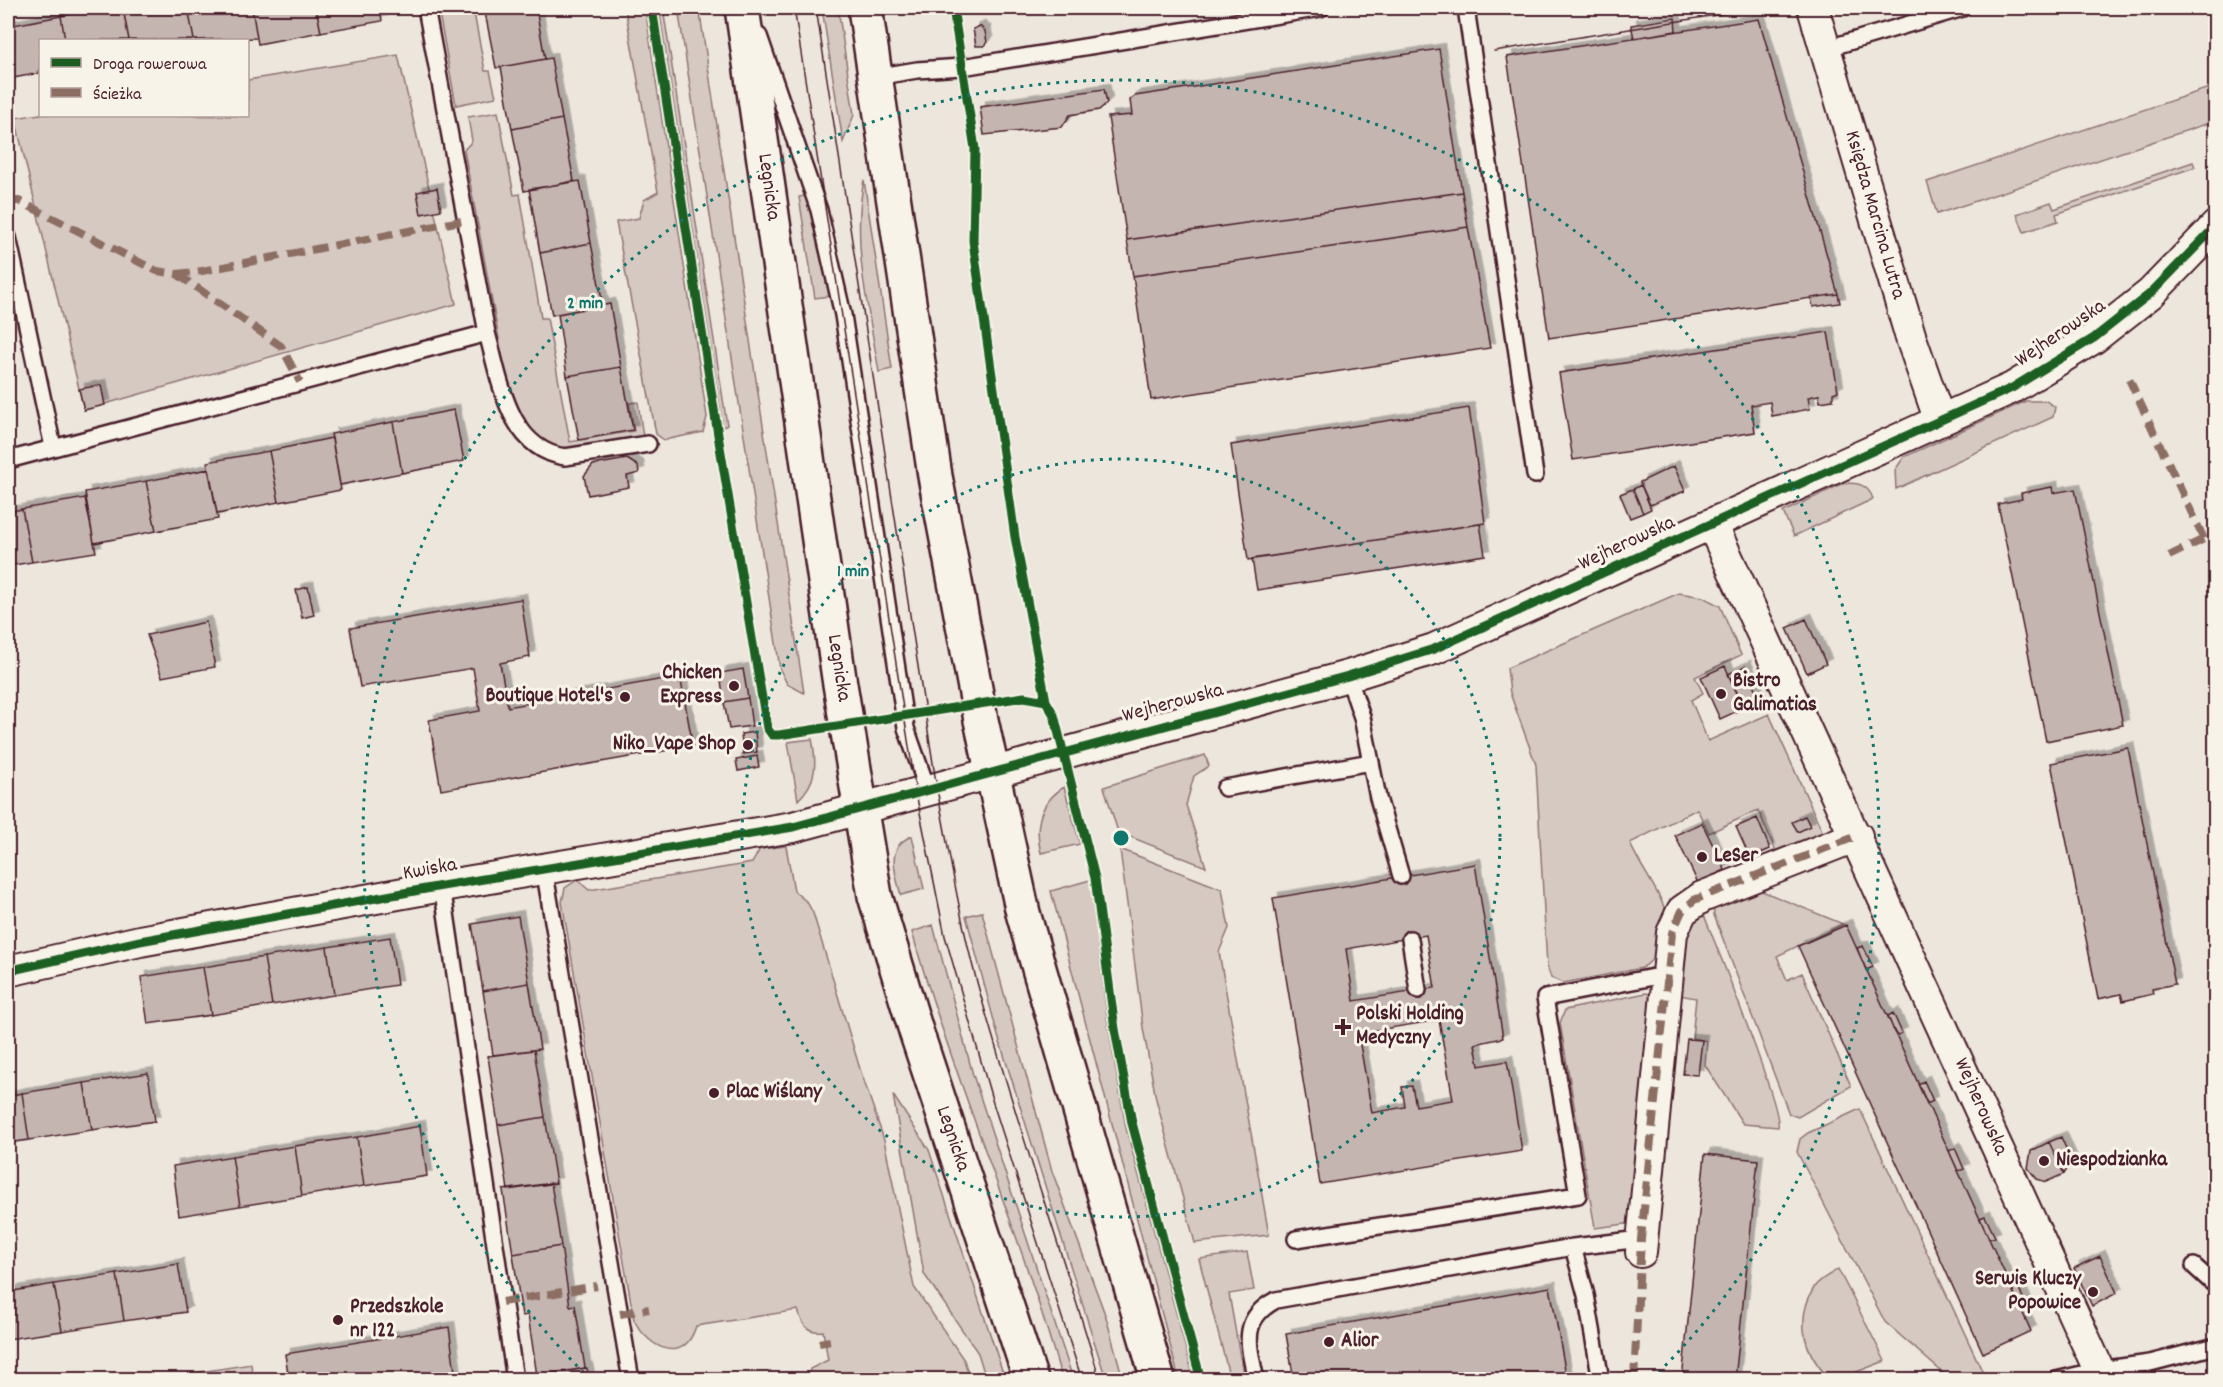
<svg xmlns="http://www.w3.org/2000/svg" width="2223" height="1387" font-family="Dekko,sans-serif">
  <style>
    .green { fill: #d5c9c2; stroke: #907476; stroke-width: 1.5 }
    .building { fill: #c4b5b0; stroke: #4a1f2b; stroke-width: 1.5; fill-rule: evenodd; filter: url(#shadow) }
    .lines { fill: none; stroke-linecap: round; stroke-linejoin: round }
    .lane-casing { stroke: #4a1f2b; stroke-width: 20 }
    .street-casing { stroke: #4a1f2b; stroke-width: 34 }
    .secondary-casing { stroke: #4a1f2b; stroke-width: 38 }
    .lane { stroke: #f7f3e8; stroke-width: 15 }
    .street { stroke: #f7f3e8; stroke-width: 30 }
    .secondary { stroke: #f7f3e8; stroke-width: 33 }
    .tram { stroke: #4a1f2b; stroke-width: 1.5 }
    .quiet { stroke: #8d6e63; stroke-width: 8; stroke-dasharray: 15 8; stroke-linecap: butt }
    .cycleway-casing { stroke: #f7f3e8; stroke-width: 13 }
    .cycleway { stroke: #1b5e20; stroke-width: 9 }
    .ring { fill: none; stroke: #0f766e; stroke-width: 3; stroke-dasharray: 3 6 }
    .poi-dot { fill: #4a1f2b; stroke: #f7f3e8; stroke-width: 2 }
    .labels { text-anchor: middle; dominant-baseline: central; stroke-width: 6; stroke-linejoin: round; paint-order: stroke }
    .street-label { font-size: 21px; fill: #4a1f2b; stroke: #f7f3e8 }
    .poi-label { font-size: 21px; font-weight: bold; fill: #4a1f2b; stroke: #f7f3e8; text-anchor: start }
    .centre { fill: #0f766e; stroke: #f7f3e8; stroke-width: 3 }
    .ring-label { font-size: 18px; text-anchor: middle; font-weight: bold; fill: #0f766e; stroke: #f7f3e8; stroke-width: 6; stroke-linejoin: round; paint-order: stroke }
  </style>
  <defs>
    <filter id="shadow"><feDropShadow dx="5.5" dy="-5.5" stdDeviation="0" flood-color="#0004"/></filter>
  </defs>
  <rect width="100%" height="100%" fill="#ece6dd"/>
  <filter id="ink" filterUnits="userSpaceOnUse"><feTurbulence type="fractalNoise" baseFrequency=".0167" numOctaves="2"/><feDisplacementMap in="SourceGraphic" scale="12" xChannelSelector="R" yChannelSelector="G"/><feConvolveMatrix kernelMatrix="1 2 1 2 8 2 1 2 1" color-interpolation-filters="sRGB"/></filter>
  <g filter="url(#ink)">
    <path class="green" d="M438,8H473L485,71H490L496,97L456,105Z
      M625,8H645L707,417L703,432L664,440L656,434L616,222L639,218L644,200L658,192Z
      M659,8H663L727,425L723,427Z
      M678,8H699L804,693L787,684L780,669Z
      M822,8H838L854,115L843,142Z
      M398,55L456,304L84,410L15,118L40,114L248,116V80Z
      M2215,86V121L1937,214L1927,182Z
      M498,112L514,195L520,194L541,318H547L570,442L634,431L629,403L638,402L643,437L639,442C618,444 583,452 563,450C542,448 525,424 512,409L464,150L472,141L468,117Z
      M2193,162L2195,167L2056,214L2058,221L2024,232L2017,214L2051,202L2054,209Z
      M864,180L892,369L879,372C869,309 851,243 864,180Z
      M804,196C819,213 825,272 829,296L815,298L799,197Z
      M2026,401H2046L2055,407L2053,417L1896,489L1895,470L1904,457Z
      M1844,483C1858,483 1868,484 1873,499L1794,536L1783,512Z
      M1679,593L1703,597L1720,606L1741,655L1695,677L1703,693L1691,700L1708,741L1769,714L1823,833L1818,841L1778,856L1758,810L1709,833L1697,809L1630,843C1636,860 1665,900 1666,915C1668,935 1659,958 1642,968L1563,983L1551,978L1547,966L1536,765L1510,693L1507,668Z
      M812,739C817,764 817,782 798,800L788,742Z
      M1205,755L1209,766L1194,776L1186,805L1206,867L1118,832L1104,787Z
      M1064,787L1080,844L1041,853C1034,826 1039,803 1064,787Z
      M912,836L924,889L901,895C895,874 885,846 912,836Z
      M786,846L794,891L807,902L813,913L860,1069L884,1140L914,1287L964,1360L970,1379H808L810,1369L828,1360L823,1331C807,1333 802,1325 798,1310L696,1326C684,1366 649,1349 634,1320L562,902L565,888L577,880L589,890L752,863L760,849Z
      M1120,849L1222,889L1229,928L1219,952L1269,1235L1195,1243L1156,1099L1143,1028Z
      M1090,880L1108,1025L1126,1128L1194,1379H1179L1051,891Z
      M1757,889L1843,924L1777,956L1787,980L1802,973L1851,1086L1798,1117L1789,1114L1714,915L1713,906Z
      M982,912L1052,1171L1106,1317L1123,1379H1106L998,1036L966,916Z
      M1699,912L1704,915C1716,945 1783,1110 1778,1127L1743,1124L1705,1065L1707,1041L1692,1038L1696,998L1679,995L1686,924Z
      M933,925L973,1075L1073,1379H1062C1019,1228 955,1083 912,932Z
      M1646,993L1656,996L1633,1223L1595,1228L1560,1023L1565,1010Z
      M893,1095L929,1150L1005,1379H986L978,1353L924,1274Z
      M1860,1109L1984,1375L1950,1379L1885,1322L1797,1152L1800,1139L1808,1133Z
      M1247,1252L1254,1290L1229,1294L1244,1379H1230L1199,1259Z
      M1838,1269L1885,1361L1851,1374H1825C1802,1348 1796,1317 1815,1286C1820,1279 1831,1274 1838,1269Z
      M251,1364L253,1379H155Z"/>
    <path class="building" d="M104,8H123L129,40H65L61,16Z
      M133,8H188L194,40H129L123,9Z
      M188,8H252L257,38L194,40Z
      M252,8H316L321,32L258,44Z
      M316,8H380L382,21L321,32Z
      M484,8H536L545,59L496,68Z
      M61,16L65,40H40V73L8,79V26Z
      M1675,18L1676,31L1634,38L1631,25Z
      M1759,19L1838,294L1549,338L1507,57Z
      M980,26L985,31L987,42L984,46H976L973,29Z
      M1439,49L1462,192L1127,240L1108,117L1132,115L1130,100L1135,96Z
      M551,58L562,119L512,129L501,67Z
      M1104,89L1107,103L1099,110L1070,115L1062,127L984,135L980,107Z
      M562,119L574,181L524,191L512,129Z
      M580,181L591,243L540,253L529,189Z
      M437,188L441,210L421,214L417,192Z
      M1462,192L1468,227L1133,276L1127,240Z
      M1468,227L1490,348L1151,400L1133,276Z
      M591,243L603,305L552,315L540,253Z
      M1838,294L1840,303L1813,307L1811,298Z
      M610,304L621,367L567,376L558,314Z
      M1828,332L1838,391L1833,393V400L1820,402L1819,395L1808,397L1810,409L1772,416L1770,402L1751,405L1755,432L1573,460L1559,373Z
      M621,367L633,430L579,440L567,376Z
      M101,385L105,405L84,410L79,389Z
      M1469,408L1485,523L1248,560L1231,445Z
      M454,410L464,461L402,473L393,422Z
      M393,422L402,473L340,485L331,434Z
      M332,438L341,490L279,502L269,451Z
      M269,451L279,502L217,514L207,462Z
      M627,459L638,466L639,473L627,476L629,487L588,495L584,476L593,465Z
      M1674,466L1685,491L1650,505L1640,482Z
      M209,469L218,519L156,531L146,481Z
      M146,481L156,531L94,543L85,492Z
      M1641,485L1651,509L1643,513L1633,489Z
      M2052,487L2053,493L2075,489L2123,725L2046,741L1998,504L2022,499L2021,493Z
      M1633,489L1643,513L1630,518L1620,494Z
      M85,498L96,552L32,562L22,509Z
      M22,509L32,562L8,566V512Z
      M1480,524L1485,555L1257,590L1252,559Z
      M308,587L314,615L302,618L296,590Z
      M521,599L530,657L500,663L508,707L680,676L693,746L441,790L429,720L480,711L473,668L360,687L350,628Z
      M1806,619L1826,664L1807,673L1787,628Z
      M206,622L215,667L162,677L147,635Z
      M1725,666L1744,708L1720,719L1701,677Z
      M1745,666L1760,700L1744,708L1728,674Z
      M743,669L748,698L724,702L720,673Z
      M748,698L752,726L729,729L724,702Z
      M755,732L757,752L743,754L741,734Z
      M2128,748L2175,984L2152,989L2153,994L2123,1001L2121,994L2098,999L2051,763Z
      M757,756L759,767L738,771L736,760Z
      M1805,816L1810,826L1798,832L1792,822Z
      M1757,818L1770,849L1750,858L1736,827Z
      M1702,823L1725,870L1698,883L1675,835Z
      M1475,864L1503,1038L1475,1044L1479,1066L1507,1061L1522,1151L1320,1184L1273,898ZM1426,935L1435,988L1354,1001L1346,949ZM1439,1020L1453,1100L1416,1106L1412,1086L1402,1087L1405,1107L1372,1113L1358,1033Z
      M518,916L529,983L483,991L472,924Z
      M1846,925L2031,1331L1983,1353L1798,946Z
      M390,937L397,985L334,995L327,947Z
      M1863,946L1873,967L1866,970L1857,948Z
      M327,947L334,995L272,1005L264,957Z
      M264,957L272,1005L211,1015L203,967Z
      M203,967L211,1015L148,1024L141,977Z
      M529,983L540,1049L493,1055L483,991Z
      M1893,1013L1902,1033L1896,1036L1888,1016Z
      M1687,1039L1702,1040L1698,1075L1683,1074Z
      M534,1050L545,1117L498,1125L488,1056Z
      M148,1073L155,1121L92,1130L84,1083Z
      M1924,1081L1933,1101L1927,1104L1918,1084Z
      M84,1083L92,1130L29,1140L22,1093Z
      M22,1093L29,1140L8,1143V1096Z
      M545,1117L556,1183L508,1190L498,1125Z
      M420,1126L427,1176L364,1186L357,1137Z
      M357,1137L364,1186L302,1196L295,1146Z
      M2061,1137L2072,1162L2064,1174L2049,1142Z
      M2049,1142L2064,1174L2046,1182L2037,1179L2028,1168L2031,1151Z
      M295,1146L302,1196L240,1206L232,1156Z
      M1955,1148L1964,1169L1958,1171L1949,1151Z
      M1705,1154L1758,1160L1735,1380H1682Z
      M232,1156L240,1206L179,1216L173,1166Z
      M551,1183L561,1246L513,1254L503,1190Z
      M1985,1216L1995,1237L1989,1239L1980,1218Z
      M561,1246L570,1306L575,1305L585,1368L537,1376L528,1315L522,1316L513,1254Z
      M2100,1256L2117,1293L2092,1306L2074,1268Z
      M178,1264L186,1312L124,1321L117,1274Z
      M117,1274L124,1321L62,1331L54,1284Z
      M2016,1283L2026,1304L2020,1307L2011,1286Z
      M54,1284L62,1331L8,1339V1292Z
      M1550,1287L1567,1380H1294L1286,1334Z
      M449,1327L456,1380H289L285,1354Z
      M587,1368L589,1380H538L537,1376Z"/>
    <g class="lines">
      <defs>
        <path id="lane" d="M1466,8L1535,475
          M759,36L819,210L843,315L906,728L927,788
          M1825,49L1963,8
          M875,77L917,70L962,67L1321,8
          M8,237L53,447
          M487,333C500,379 508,449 565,457L648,444
          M8,460L487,333L426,8
          M1348,676L1362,717L1378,798L1401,876
          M1225,788L1371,762
          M544,868L631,1380
          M442,886L515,1380
          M1410,939L1418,990
          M1296,1239L1578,1195L1545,998L1669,974
          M1573,1247L1586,1295L1601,1380
          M2194,1266L2216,1286
          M1256,1380C1249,1346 1239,1319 1276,1300L1573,1247L1641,1239
          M2056,1380L2099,1370L2150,1363L2216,1346"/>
        <path id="street" d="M1813,8L1911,338L1940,421
          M1712,524L2099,1370L2101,1380
          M8,971L140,941L442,886L793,827L1348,676L1434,649L2012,388L2094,338L2151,293L2216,226
          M1641,1252L1672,933L1682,911L1702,897L1857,836"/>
        <path id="secondary" d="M742,8L839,678L875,896L916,1031L1031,1380
          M865,8L935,476L981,720L1023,913L1158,1380"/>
      </defs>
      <use href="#lane" class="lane-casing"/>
      <use href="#street" class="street-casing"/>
      <use href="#secondary" class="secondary-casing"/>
      <use href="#lane" class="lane"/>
      <use href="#street" class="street"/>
      <use href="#secondary" class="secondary"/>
      <path class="tram" d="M794,8L917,798L945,936L993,1103L1082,1380
        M816,8L937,789C949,850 958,911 974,971C1011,1109 1060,1243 1100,1380
        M1494,51L1741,11"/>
      <path class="quiet" d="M8,201H19L157,271L177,274L202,271L466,220
        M177,274L281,346L300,382
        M2129,379L2204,539
        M2169,556L2204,539L2216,540
        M502,1302L597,1286
        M620,1314L649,1309
        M819,1343L830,1341
        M1634,1380L1641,1239L1672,933L1682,911L1694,900L1857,836"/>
      <defs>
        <path id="cycleway" d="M652,8L718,435L767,728L772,735H779L1024,697L1046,701
          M953,8L975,149L973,241L976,263L1015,537L1046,701L1054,715L1095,878L1115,1029L1132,1123L1201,1380
          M8,971L140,941L442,886L793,827L1348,676L1434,649L2012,388L2094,338L2151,293L2216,226"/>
      </defs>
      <use href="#cycleway" class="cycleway-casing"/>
      <use href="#cycleway" class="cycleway"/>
    </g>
  </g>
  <g class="ring">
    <circle cx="1121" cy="838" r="379"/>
    <path d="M590 1379A758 758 0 1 1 1652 1379"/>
  </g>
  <g class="poi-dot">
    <circle cx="734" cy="686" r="6"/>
    <circle cx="1721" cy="694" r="6"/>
    <circle cx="625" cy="697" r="6"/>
    <circle cx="748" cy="745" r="6"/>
    <circle cx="1702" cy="857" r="6"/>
    <path d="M1340 1018h6v6h6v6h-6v6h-6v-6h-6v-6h6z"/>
    <circle cx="714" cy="1093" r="6"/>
    <circle cx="2044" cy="1161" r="6"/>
    <circle cx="2093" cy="1292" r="6"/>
    <circle cx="338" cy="1320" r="6"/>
    <circle cx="1329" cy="1342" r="6"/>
  </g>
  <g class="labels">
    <g class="street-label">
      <text transform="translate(768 187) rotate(82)">Legnicka</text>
      <text transform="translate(1874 215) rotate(74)">Księdza Marcina Lutra</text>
      <text transform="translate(2061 334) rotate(-34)">Wejherowska</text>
      <text transform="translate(1627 544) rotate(-25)">Wejherowska</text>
      <text transform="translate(838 668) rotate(81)">Legnicka</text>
      <text transform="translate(1173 704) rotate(-15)">Wejherowska</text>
      <text transform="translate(430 870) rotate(-10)">Kwiska</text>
      <text transform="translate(1980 1107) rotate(66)">Wejherowska</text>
      <text transform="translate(952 1139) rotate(71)">Legnicka</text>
    </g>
    <g class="poi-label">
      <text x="722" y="674" text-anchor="end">Chicken<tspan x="722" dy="24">Express</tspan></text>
      <text x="1733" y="682">Bistro<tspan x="1733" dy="24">Galimatias</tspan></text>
      <text x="613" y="697" text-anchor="end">Boutique Hotel's</text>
      <text x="736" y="745" text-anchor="end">Niko_Vape Shop</text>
      <text x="1714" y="857">LeSer</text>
      <text x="1356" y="1015">Polski Holding<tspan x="1356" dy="24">Medyczny</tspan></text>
      <text x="726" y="1093">Plac Wiślany</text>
      <text x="2056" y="1161">Niespodzianka</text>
      <text x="2081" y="1280" text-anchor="end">Serwis Kluczy<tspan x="2081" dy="24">Popowice</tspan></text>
      <text x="350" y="1308">Przedszkole<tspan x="350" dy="24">nr 122</tspan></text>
      <text x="1341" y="1342">Alior</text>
    </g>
  </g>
  <circle cx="1121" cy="838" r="9" class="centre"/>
  <g class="ring-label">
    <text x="585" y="308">2 min</text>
    <text x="853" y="576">1 min</text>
  </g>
  <rect width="2223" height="1387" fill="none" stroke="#f7f3e8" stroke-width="30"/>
  <rect x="15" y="15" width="2193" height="1357" fill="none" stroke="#4a1f2b" stroke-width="2" filter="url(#ink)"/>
  <rect x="39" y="39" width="210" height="78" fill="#f7f3e8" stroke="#b29e9c" stroke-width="1.5"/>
  <rect x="51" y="58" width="30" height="9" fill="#1b5e20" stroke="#b29e9c" stroke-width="1.5"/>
  <text x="93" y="69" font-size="18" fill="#4a1f2b">Droga rowerowa</text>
  <rect x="51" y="88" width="30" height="9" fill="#8d6e63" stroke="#b29e9c" stroke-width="1.5"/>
  <text x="93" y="99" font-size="18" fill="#4a1f2b">Ścieżka</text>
</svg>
